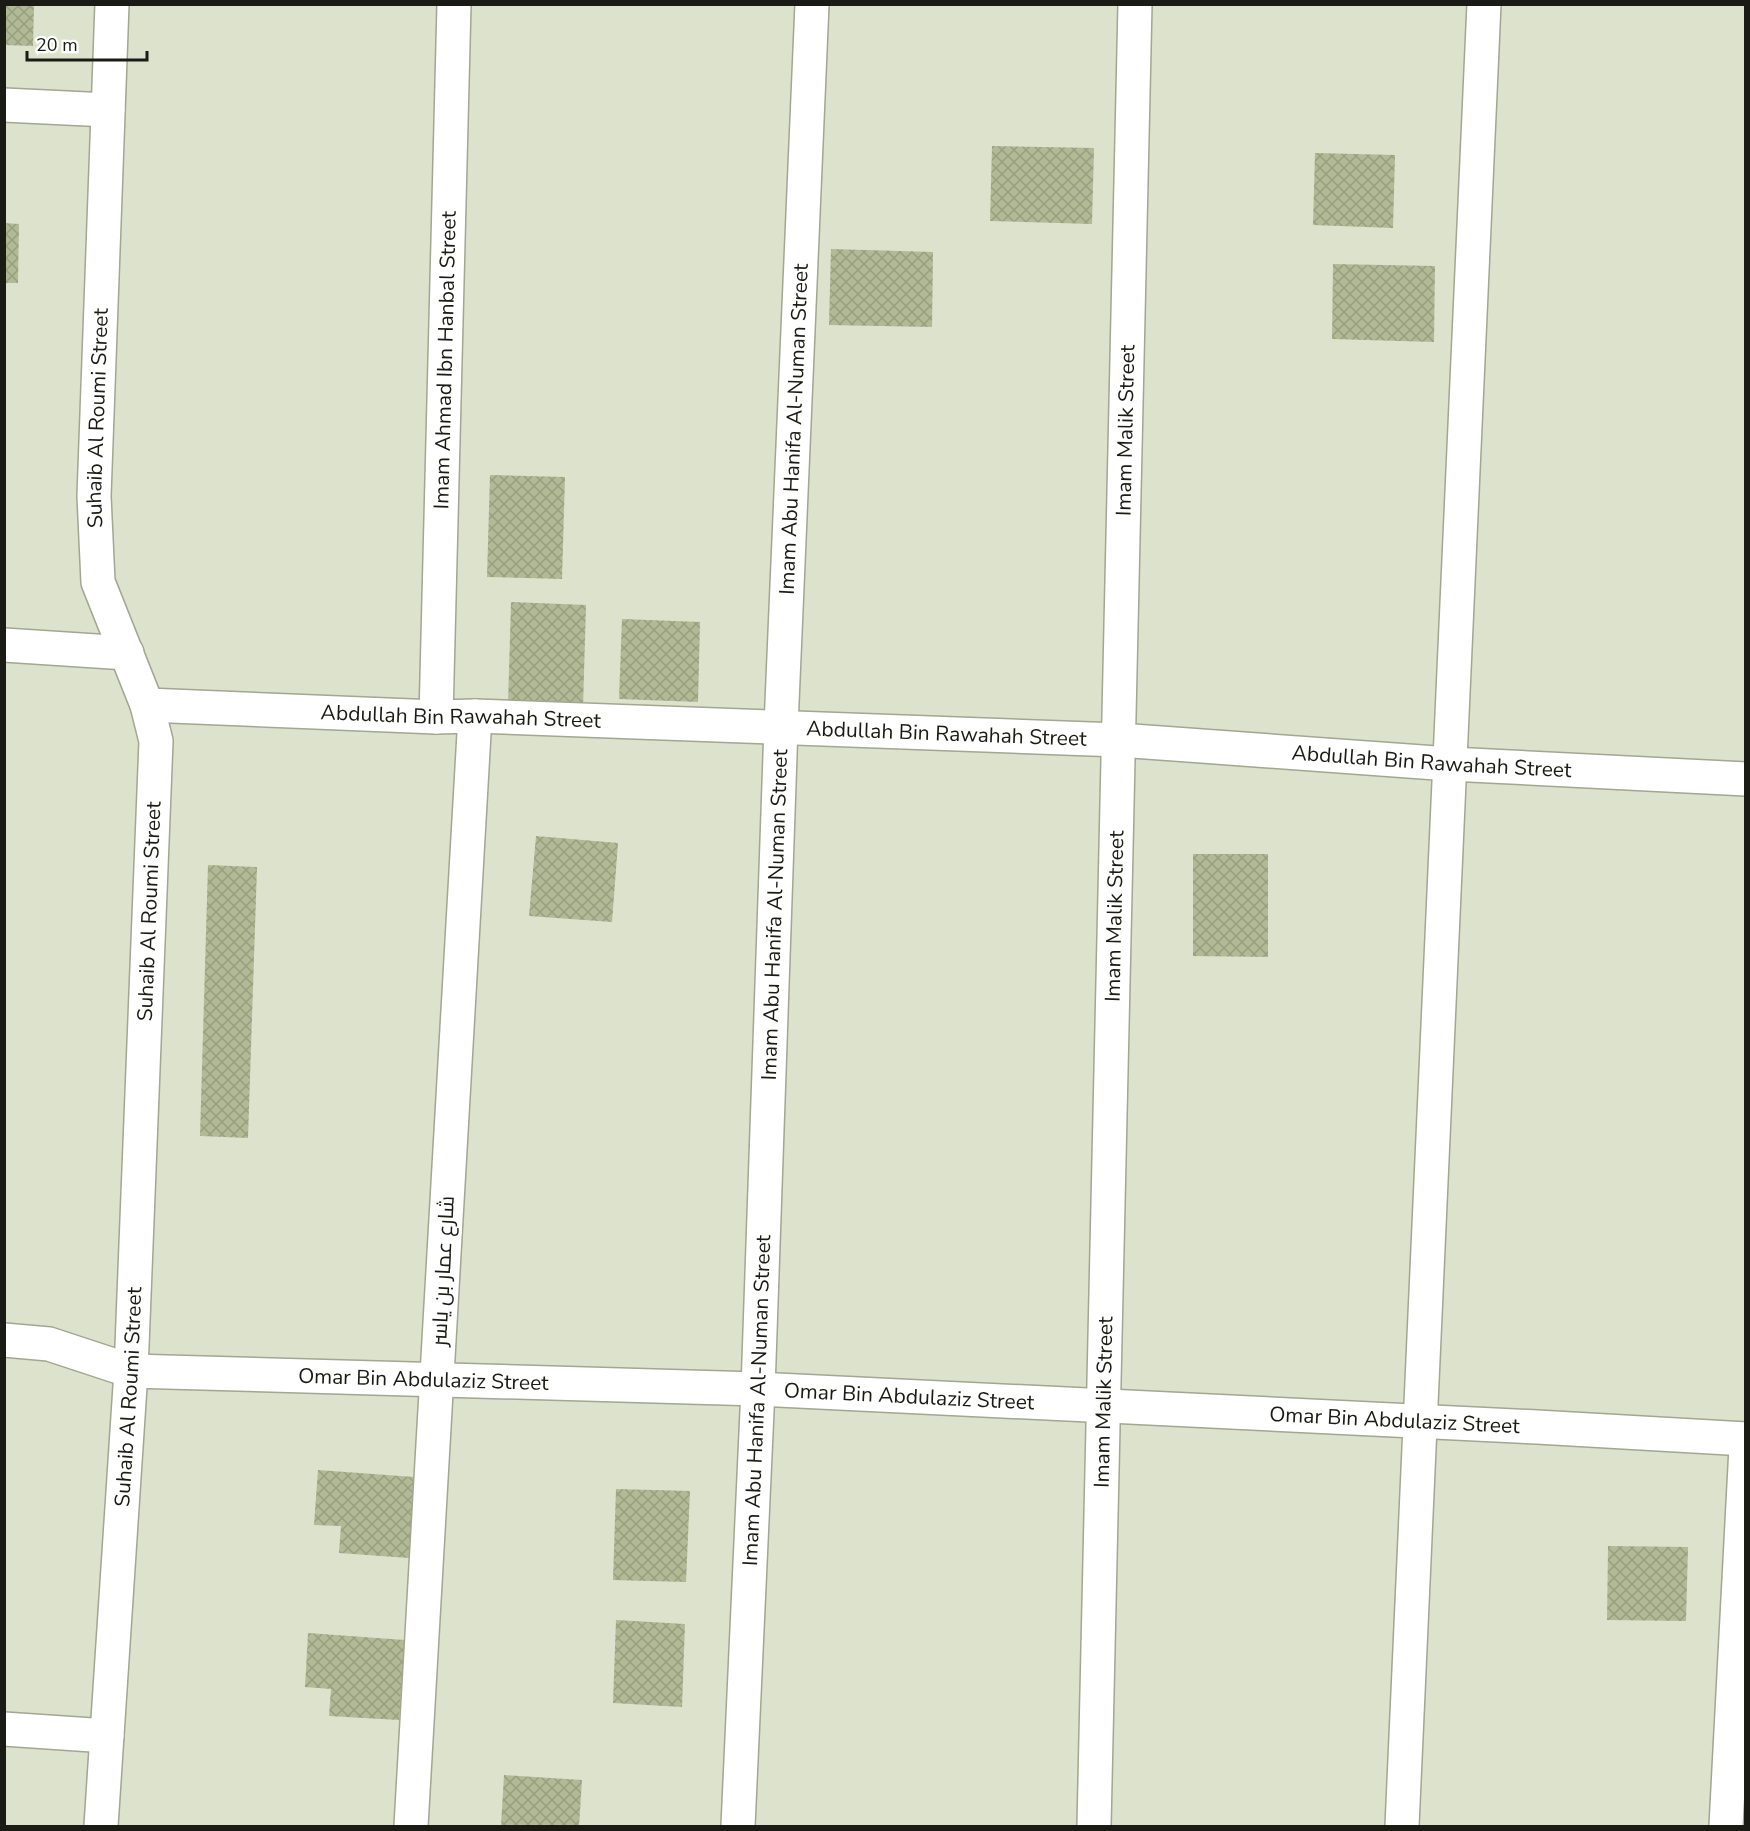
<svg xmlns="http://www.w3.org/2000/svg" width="1750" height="1831" font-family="'Nunito Sans',Cairo,sans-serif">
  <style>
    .building { fill: url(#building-cross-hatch) }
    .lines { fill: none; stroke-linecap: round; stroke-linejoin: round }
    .minor-casing { stroke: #a2a692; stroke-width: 36 }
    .minor { stroke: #fff; stroke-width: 33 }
    .labels { text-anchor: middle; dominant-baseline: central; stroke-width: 6; stroke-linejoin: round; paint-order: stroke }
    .street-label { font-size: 21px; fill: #1a1b14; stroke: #fff }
  </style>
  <defs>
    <pattern id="building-cross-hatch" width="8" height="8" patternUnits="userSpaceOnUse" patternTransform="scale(1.5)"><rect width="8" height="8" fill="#b2b995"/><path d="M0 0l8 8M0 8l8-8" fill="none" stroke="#989e80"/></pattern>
  </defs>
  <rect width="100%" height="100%" fill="#dde2cc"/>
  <path class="building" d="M4,4H34L33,46L4,45Z
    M992,146L1094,148L1092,224L990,221Z
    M1315,153L1395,155L1393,228L1313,225Z
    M4,223L19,224L18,283H4Z
    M831,249L933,252L932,327L829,325Z
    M1333,264L1435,266L1434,342L1332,339Z
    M490,475L565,477L562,579L487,577Z
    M511,602L586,605L583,707L508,705Z
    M622,619L700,622L698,702L619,699Z
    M536,836L618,843L612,922L529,916Z
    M1193,854H1268V957L1193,956Z
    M208,865L257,867L248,1138L200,1136Z
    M318,1470L414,1477L409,1558L339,1553L341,1526L314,1525Z
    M616,1489L690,1491L686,1582L613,1580Z
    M1608,1546L1688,1547L1686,1621L1607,1620Z
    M616,1620L685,1624L682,1707L613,1703Z
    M308,1633L405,1640L399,1720L329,1716L331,1689L305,1687Z
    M504,1775L582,1780L579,1826H501Z"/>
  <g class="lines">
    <defs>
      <g id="minor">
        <path d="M4,105L108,110"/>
        <path d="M4,645L127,653"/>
        <path id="s1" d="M147,705L436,717L475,716L1119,740L1450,764L1746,779"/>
        <path id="s2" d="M436,717L454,4"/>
        <path id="s3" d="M4,1340L49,1344L131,1371L758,1389L1537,1427L1746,1439"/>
        <path d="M4,1729L107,1736"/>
        <path id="s4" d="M101,1826L131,1371L156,741L147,705L98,582L94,496L112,4"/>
        <path d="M411,1826L475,716"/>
        <path id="s5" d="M738,1826L758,1389L781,726L812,4"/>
        <path id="s6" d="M1094,1826L1135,4"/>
        <path d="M1402,1826L1484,4"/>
        <path d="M1726,1826L1746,1447"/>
      </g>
    </defs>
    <use href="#minor" class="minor-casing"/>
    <use href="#minor" class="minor"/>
  </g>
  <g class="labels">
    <g class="street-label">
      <text stroke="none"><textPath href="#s2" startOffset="357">Imam Ahmad Ibn Hanbal Street</textPath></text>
      <text stroke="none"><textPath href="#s4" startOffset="1420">Suhaib Al Roumi Street</textPath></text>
      <text stroke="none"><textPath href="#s5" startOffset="1398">Imam Abu Hanifa Al-Numan Street</textPath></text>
      <text stroke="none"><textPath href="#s6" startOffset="1396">Imam Malik Street</textPath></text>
      <text stroke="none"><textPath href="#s1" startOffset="314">Abdullah Bin Rawahah Street</textPath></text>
      <text stroke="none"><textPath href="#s1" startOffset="800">Abdullah Bin Rawahah Street</textPath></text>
      <text stroke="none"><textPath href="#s1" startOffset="1286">Abdullah Bin Rawahah Street</textPath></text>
      <text stroke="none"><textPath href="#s4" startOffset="916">Suhaib Al Roumi Street</textPath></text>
      <text stroke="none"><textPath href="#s5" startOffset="912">Imam Abu Hanifa Al-Numan Street</textPath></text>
      <text stroke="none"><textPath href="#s6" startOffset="910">Imam Malik Street</textPath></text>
      <text transform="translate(443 1271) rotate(-87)">شارع عمار بن ياسر</text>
      <text stroke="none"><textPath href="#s3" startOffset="424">Omar Bin Abdulaziz Street</textPath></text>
      <text stroke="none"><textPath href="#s4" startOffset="430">Suhaib Al Roumi Street</textPath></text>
      <text stroke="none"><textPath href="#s3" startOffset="910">Omar Bin Abdulaziz Street</textPath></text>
      <text stroke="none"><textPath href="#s5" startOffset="426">Imam Abu Hanifa Al-Numan Street</textPath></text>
      <text stroke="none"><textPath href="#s6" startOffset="424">Imam Malik Street</textPath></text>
      <text stroke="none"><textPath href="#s3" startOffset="1396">Omar Bin Abdulaziz Street</textPath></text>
    </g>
  </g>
  <rect width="1750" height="1831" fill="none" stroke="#1a1b14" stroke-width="12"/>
  <path d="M27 51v9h120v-9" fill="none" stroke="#1a1b14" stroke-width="3"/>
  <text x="36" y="51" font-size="18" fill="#1a1b14" stroke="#ffffff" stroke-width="4.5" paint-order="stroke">20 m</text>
</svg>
